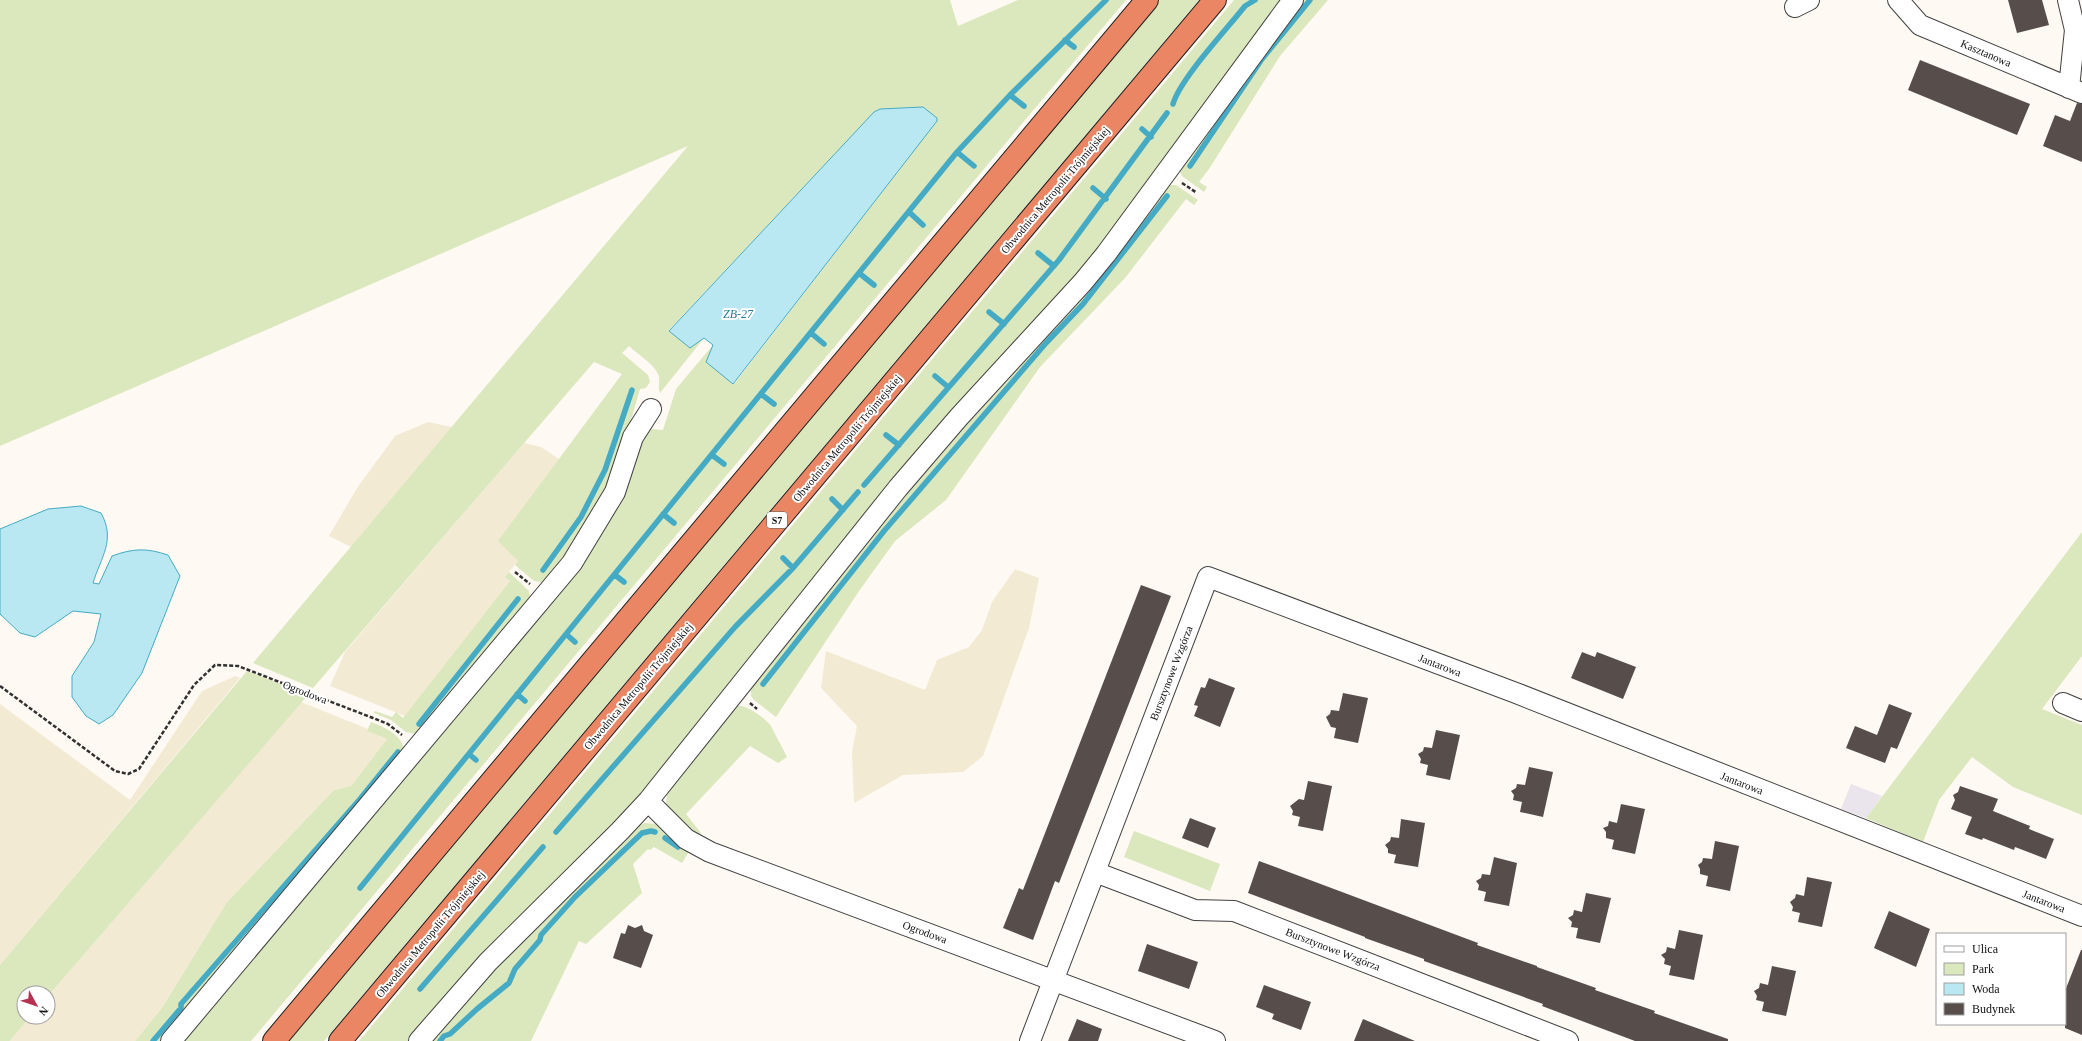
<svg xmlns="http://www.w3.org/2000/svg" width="2082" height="1041" font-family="'Times New Roman',serif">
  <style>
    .industrial { fill: #eae4ed }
    .farmland { fill: #f3ead3 }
    .green { fill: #dbe7bd }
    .water { fill: #bae8f2; stroke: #45abc4 }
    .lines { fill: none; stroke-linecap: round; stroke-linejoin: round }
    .stream { stroke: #45abc4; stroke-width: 5.5 }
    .building { fill: #574e4c }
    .minor-casing { stroke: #424242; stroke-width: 22 }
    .highway-casing { stroke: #202020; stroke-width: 24 }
    .path { stroke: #313131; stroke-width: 2.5; stroke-dasharray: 4 2; stroke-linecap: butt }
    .minor { stroke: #fff; stroke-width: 20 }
    .highway { stroke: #ea8663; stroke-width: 22 }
    .labels { text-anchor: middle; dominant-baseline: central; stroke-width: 4; stroke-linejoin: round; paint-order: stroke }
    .shield { fill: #fff; stroke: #575757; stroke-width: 1 }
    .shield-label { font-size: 10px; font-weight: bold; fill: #0f0f0f }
    .street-label { font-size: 11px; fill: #0f0f0f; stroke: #fff }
    .water-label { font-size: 12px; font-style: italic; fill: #207c99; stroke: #fff }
  </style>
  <rect width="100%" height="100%" fill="#fef9f2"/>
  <path class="industrial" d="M1851,784L1882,796L1866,818L1841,809Z"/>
  <path class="farmland" d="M428,422L452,427L351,547L329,536L357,488L395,436Z
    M524,443L541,447L559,459L499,541L518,561L505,577L510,581L405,716L330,686L345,652Z
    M1015,569L1039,578L1029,628L983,756L963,772L903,775L854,803L852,752L857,726L821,688L826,651L925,690L937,660L969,647L982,630L992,602Z
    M235,676L240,678L0,965V704L130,800L202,691Z
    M301,702L368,729L367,731L387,739L351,786L334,790L227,902L162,1008L135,1041H10L30,1017H48V996Z"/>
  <path class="green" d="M0,0H950L958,26L1018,0H1126L251,1041H180L564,583L641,436L651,429L663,430L676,389L713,345L732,384H734L937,121L877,110L874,112L669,330L704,338L660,393C657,387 661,381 658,374C654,364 637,354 629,346L622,353L648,375L650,382L646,388L640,389C626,438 611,489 583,533C572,550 557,566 544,583L534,581L515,565L518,561L498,541L622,374L594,362L313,688L253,663L688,146L0,446Z
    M1160,0H1199L324,1041H286Z
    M1234,0H1284L1211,94L1113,233L653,784L433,1012L409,1041H359Z
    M1302,0H1328L1280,56L1209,169L1199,182L1207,187L1204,192L1182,176L1179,169Z
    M1168,185H1176L1198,200L1194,205L1186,199L1125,278L1040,367L946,500L895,541L859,591L776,717L754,700L751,696V688L864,542Z
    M2082,532V656L2042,709L2082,725V815L2013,787L1972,757L1939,800L1923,842L1866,818Z
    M509,572L529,591L531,601L416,734L406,732L391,720L374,713L375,711L392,717L396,712L403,718L510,581L505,577Z
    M247,671L308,695L48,996V993H24V1017H30L10,1041H0V965Z
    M737,706C746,704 766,719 771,726C776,736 782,747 787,757L778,763L750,746L686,814L701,833L696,841L666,805L667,793Z
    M371,722C384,727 401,734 404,749L163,1041H135L162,1008L227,902L334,790L351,786L387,739L367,731Z
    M645,823L658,824L691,848L682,863L654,847L650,850L648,849L633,864L642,893L586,944L579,941L531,1041H428L461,1003L637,826Z
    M1134,831L1220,864L1210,891L1124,857Z"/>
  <path class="water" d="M923,107L937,118V121L733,384L706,362L713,345L704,338L690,348L669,331L874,112L880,109Z
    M81,506L101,513C116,540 101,557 93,583L99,584L112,556C134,548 147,548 168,555L180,576L142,673L113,715L99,724L86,716L72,697V676L94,642L101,614L73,611L35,637L20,633L0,614V529L48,509Z"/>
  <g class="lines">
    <path class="stream" d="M1065,40L1074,47
      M1010,95L1024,106
      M1173,104C1180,79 1227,29 1245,6L1255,0
      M1142,129L1151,137
      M957,152L974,166
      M1190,166L1262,59L1310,0
      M1093,188L1106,199
      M909,212L923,225
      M1038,253L1054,266
      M859,273L874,285
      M989,312L1004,324
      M811,333L824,344
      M935,376L948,387
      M761,394L774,404
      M886,435L899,445
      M712,455L724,464
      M864,485L1059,260L1167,113
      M832,499L843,510
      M663,514L674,523
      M783,558L793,568
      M543,570L581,517L605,470L632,390
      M615,575L624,582
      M566,634L575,642
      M763,684L884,531L1046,343L1083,304L1167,196
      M517,694L525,701
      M419,724L518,599
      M469,754L476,760
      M556,832L735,627L793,568L858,492
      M665,838L678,847
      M360,888L957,152L1010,95L1106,0
      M420,989L543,847
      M153,1041L181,1008V1004L360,799L398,752
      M440,1041L444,1036L450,1034L477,1009L509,983L515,969L540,940L541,935L575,897L642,833L651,831L655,832"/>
  </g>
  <path class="building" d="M2008,0H2042L2049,25L2017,33Z
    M1920,60L2030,104L2017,135L1908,90Z
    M2077,103L2082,104V162L2043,146L2055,115L2070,121Z
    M1141,585L1171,596L1059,883L1055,881L1033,940L1003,928L1019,888L1023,890Z
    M1582,652L1595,657L1597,652L1636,667L1623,699L1571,678Z
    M1209,678L1235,688L1220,727L1194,716L1198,706L1194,705L1201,687L1205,688Z
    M1343,693L1368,698L1358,743L1334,738L1336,728L1331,727L1326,717L1330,714L1331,710L1339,711Z
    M1889,704L1912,713L1897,749L1891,747L1885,763L1846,748L1855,726L1877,735Z
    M1436,730L1460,735L1450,780L1426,775L1428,765L1420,763L1421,759L1418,754L1423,751L1424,747L1432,748Z
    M1529,767L1553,772L1543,817L1520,812L1522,802L1513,800L1514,795L1511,791L1516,788L1517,784L1525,785Z
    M1308,781L1332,786L1323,831L1298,826L1300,817L1292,815L1293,811L1290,806L1299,799L1304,800Z
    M1960,786L1998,799L1993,811L2030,826L2029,829L2054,839L2046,859L2015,847L2014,850L1983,838L1982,840L1965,834L1972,817L1951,809L1955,800L1953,795L1958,792Z
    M1621,804L1645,809L1635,854L1612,849L1614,840L1606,838V832L1603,828L1608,826L1609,821L1617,823Z
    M1190,818L1216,828L1208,848L1182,838Z
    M1401,819L1425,823L1418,867L1394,863L1396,855L1388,853V849L1385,845L1390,841L1391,837L1399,838Z
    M1715,841L1739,846L1730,891L1706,886L1708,876L1700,874V869L1698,865L1702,862L1703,858L1712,859Z
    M1494,857L1517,863L1509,906L1484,901L1486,892L1478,890L1479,885L1476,881L1481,878L1482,874L1490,875Z
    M1259,861L1478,943L1477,945L1537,966V967L1596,988L1595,990L1655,1011L1654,1013L1728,1039V1041H1635L1542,1006L1543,1004L1424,961V959L1365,938V937L1248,893Z
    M1807,877L1832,882L1822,927L1798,922L1800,913L1792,911L1793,907L1790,902L1795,898L1796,894L1804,896Z
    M1586,893L1611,898L1600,943L1576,938L1578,928L1571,927L1572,922L1568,918L1573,915L1574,910L1582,912Z
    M1889,911L1930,929L1916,967L1874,948Z
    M628,925L635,928L642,925L644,931L653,935L641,968L613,958L621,933L625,934Z
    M1679,930L1703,935L1694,980L1669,975L1671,966L1664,964L1665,959L1661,955L1666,952L1667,947L1675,949Z
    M1147,944L1198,962L1189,989L1138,971Z
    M2081,950H2082V1035L2065,1028V991Z
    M1772,966L1796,971L1786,1016L1762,1011L1764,1002L1756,1000L1757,996L1754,991L1759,988L1760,983L1768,985Z
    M1264,985L1311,1002L1301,1030L1272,1019L1274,1014L1256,1007Z
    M1077,1019L1102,1029L1098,1041H1068Z
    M1363,1019L1382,1027L1415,1041H1354Z"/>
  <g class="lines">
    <defs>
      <path id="minor" d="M1898,0L1920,25L2082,93
        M2068,0L2075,30L2069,88
        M1795,7L1809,0
        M2063,703L2082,711
        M648,801L686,839L710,852L1215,1041
        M1095,872L1195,910L1234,911L1568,1041
        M171,1041L572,563L615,492L633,437L651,409
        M419,1041L488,962L620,831L648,801L898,488L959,417L1083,282L1106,254L1293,0
        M1030,1041L1208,577L1516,693L2082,916"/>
      <path id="highway" d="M274,1041L1147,0
        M340,1041L1215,0"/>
    </defs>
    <use href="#minor" class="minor-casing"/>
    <use href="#highway" class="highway-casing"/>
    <path class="path" d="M1182,183L1197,193
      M515,572L530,584
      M0,686L115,771L128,774L139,769L194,685L215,665L238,666L373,718L388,724L402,735
      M750,703L757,709"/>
    <use href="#minor" class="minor"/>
    <use href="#highway" class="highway"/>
  </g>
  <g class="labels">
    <rect class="shield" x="767" y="512" width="20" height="16" rx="3"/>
    <g class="shield-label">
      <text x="777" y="520">S7</text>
    </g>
    <g class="street-label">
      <text transform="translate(1986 53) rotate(23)">Kasztanowa</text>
      <text transform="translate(1055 190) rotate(-50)">Obwodnica Metropolii Trójmiejskiej</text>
      <text transform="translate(847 438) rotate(-50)">Obwodnica Metropolii Trójmiejskiej</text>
      <text transform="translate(1440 665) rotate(21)">Jantarowa</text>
      <text transform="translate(1171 673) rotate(-69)">Bursztynowe Wzgórza</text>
      <text transform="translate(638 686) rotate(-50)">Obwodnica Metropolii Trójmiejskiej</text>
      <text transform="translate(305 692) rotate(21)">Ogrodowa</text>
      <text transform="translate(1742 783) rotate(21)">Jantarowa</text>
      <text transform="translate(2044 901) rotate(21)">Jantarowa</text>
      <text transform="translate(925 932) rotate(20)">Ogrodowa</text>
      <text transform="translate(430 934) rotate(-50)">Obwodnica Metropolii Trójmiejskiej</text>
      <text transform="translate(1333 949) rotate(21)">Bursztynowe Wzgórza</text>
    </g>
    <g class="water-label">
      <text x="738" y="314">ZB-27</text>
    </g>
  </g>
  <rect x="1936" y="933" width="130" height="92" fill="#ffffff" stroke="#9f9f9f"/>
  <rect x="1944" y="946" width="20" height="6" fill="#ffffff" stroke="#9f9f9f"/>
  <text x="1972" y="953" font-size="12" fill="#0f0f0f">Ulica</text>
  <rect x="1944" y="963" width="20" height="12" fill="#dbe7bd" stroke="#9f9f9f"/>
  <text x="1972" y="973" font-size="12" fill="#0f0f0f">Park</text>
  <rect x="1944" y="983" width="20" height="12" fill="#bae8f2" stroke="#9f9f9f"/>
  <text x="1972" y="993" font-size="12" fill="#0f0f0f">Woda</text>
  <rect x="1944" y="1003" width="20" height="12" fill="#574e4c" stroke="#9f9f9f"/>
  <text x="1972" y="1013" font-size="12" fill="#0f0f0f">Budynek</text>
  <g transform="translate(36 1005) rotate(130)"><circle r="19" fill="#ffffff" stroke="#9f9f9f"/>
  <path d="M0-3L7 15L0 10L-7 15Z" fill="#b63051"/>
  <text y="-6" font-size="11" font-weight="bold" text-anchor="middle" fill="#0f0f0f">N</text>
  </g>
</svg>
